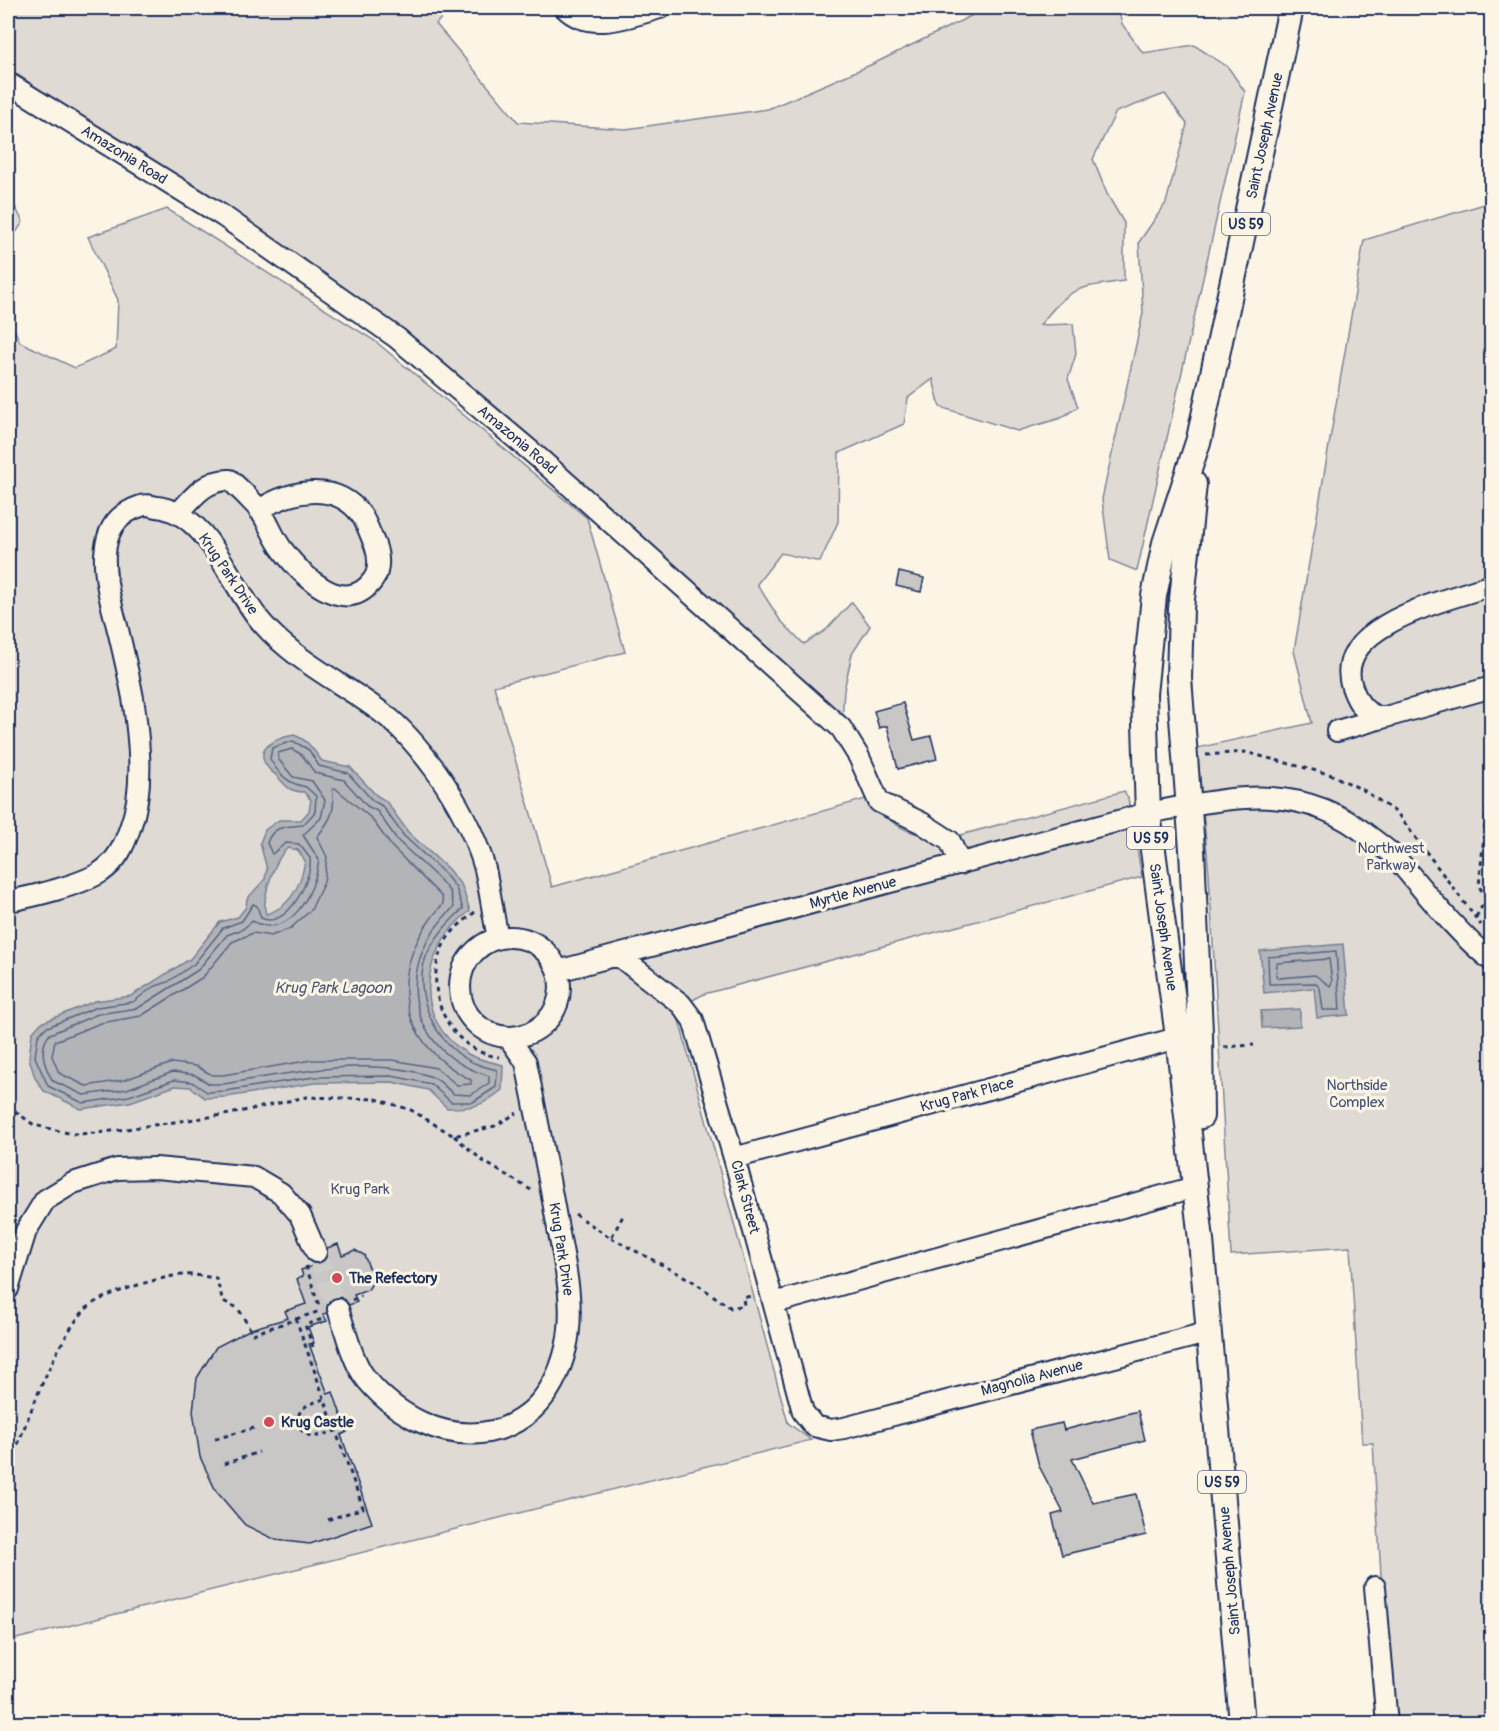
<svg xmlns="http://www.w3.org/2000/svg" width="1499" height="1731" font-family="Pangolin,sans-serif">
  <style>
    .green { fill: #dfdbd4; stroke: #7d8599; stroke-width: 1.5 }
    .water { fill: #b2b4b8; stroke: #767f94; stroke-width: 1.5; fill-rule: evenodd }
    .lines { fill: none; stroke-linecap: round; stroke-linejoin: round }
    .shore { stroke: #576482; stroke-width: 1.5 }
    .building { fill: #c8c7c6; stroke: #1b2f5e; stroke-width: 1.5 }
    .minor-tunnel { stroke: #cfcdca; stroke-width: 20; stroke-dasharray: 20 10; stroke-linecap: butt }
    .minor-casing { stroke: #1b2f5e; stroke-width: 24 }
    .major-casing { stroke: #1b2f5e; stroke-width: 28 }
    .path { stroke: #1b2f5e; stroke-width: 3; stroke-dasharray: 4.5 4.5; stroke-linecap: butt }
    .minor { stroke: #fcf5e5; stroke-width: 20 }
    .major { stroke: #fcf5e5; stroke-width: 24 }
    .poi-dot { fill: #d1495b; stroke: #fcf5e5; stroke-width: 2 }
    .labels { text-anchor: middle; dominant-baseline: central; stroke-width: 6; stroke-linejoin: round; paint-order: stroke }
    .shield { fill: #fcf5e5; stroke: #5e6a86; stroke-width: 1.5 }
    .shield-label { font-size: 14px; font-weight: bold; fill: #1b2f5e }
    .street-label { font-size: 15px; fill: #1b2f5e; stroke: #fcf5e5 }
    .park-label { font-size: 15px; fill: #425176; stroke: #fcf5e5 }
    .poi-label { font-size: 15px; font-weight: bold; fill: #1b2f5e; stroke: #fcf5e5; text-anchor: start }
    .water-label { font-size: 16px; font-style: italic; fill: #485779; stroke: #fcf5e5 }
  </style>
  <rect width="100%" height="100%" fill="#fcf5e5"/>
  <filter id="ink" filterUnits="userSpaceOnUse"><feTurbulence type="fractalNoise" baseFrequency=".0167" numOctaves="2"/><feDisplacementMap in="SourceGraphic" scale="12" xChannelSelector="R" yChannelSelector="G"/><feConvolveMatrix kernelMatrix="1 2 1 2 8 2 1 2 1" color-interpolation-filters="sRGB"/></filter>
  <g filter="url(#ink)">
    <path class="green" d="M8,8H450L436,24L518,122L626,129L768,109L875,63L987,8H1118L1122,24L1143,53L1194,45L1228,67L1245,92L1137,571L1110,560L1102,499L1143,313L1139,242L1166,203L1187,124L1165,94L1116,112L1093,159L1107,194L1124,223V281C1076,288 1071,286 1040,325L1073,324L1076,354L1068,379L1078,407L1061,418L1017,431L940,407L933,379L908,398L904,424L839,453L838,522L820,562L781,553L757,584L780,620L804,644L826,630L852,602L870,626L852,654L844,690L842,721L392,330L8,68Z
      M8,193L23,222L8,245Z
      M1491,202V1723H1390L1373,1443H1362L1350,1247L1231,1255L1209,874L1197,748L1312,723L1294,651L1364,240Z
      M167,209L375,341L587,518L625,652L494,686L552,887L869,798C892,829 915,838 953,837L1124,791L1128,798L1142,877L704,994L676,1009L788,1423L811,1440L8,1641V316L20,342L75,368L116,349L118,300L88,237Z"/>
    <path class="water" d="M294,735C310,741 312,749 322,761L350,767L376,795L386,801L408,832L448,869L462,886L470,911C421,948 410,1020 468,1054C479,1060 491,1062 503,1065L502,1090C481,1107 474,1108 447,1108L428,1090L392,1082L315,1083L226,1097L205,1098L190,1087L175,1086L130,1102L81,1109L44,1091L35,1078L29,1058L32,1033L41,1023L95,1001L131,996L190,959L220,922L238,917L246,907L247,899L265,879L267,869L260,843L265,830L279,820H301L309,811L311,800L304,792C288,791 287,787 277,776C275,773 272,773 270,770C250,749 276,738 294,735ZM288,848L298,850L305,861C301,885 291,907 266,914C261,899 275,858 288,848Z
      M1343,944L1349,1015L1317,1018L1314,988L1264,993L1260,951Z
      M1300,1009V1026L1262,1028L1261,1011Z"/>
    <g class="lines">
      <path class="shore" d="M293,741L309,750L319,766L348,773L372,800L382,806L404,836L444,873L456,888L463,909C450,920 439,933 430,948C410,985 430,1035 463,1057C473,1064 485,1067 497,1070L496,1087L473,1102H451L431,1084L392,1076L314,1077L225,1091L207,1092L192,1082L174,1080L129,1096L83,1103L48,1086L35,1057L38,1036L45,1028L97,1007L133,1002L153,987L168,982L194,964L223,928L242,921L253,904L257,906L261,918C287,931 313,878 310,858L299,844L286,843L272,854L267,843C273,825 286,827 303,825L315,812L316,796L306,787C289,784 279,775 270,759L272,748Z
        M292,749L302,755L315,773L344,780L367,806L377,811L398,841L439,879L450,892L454,907C392,964 405,1051 489,1076V1083L471,1095L454,1094C447,1090 441,1080 432,1077C373,1055 285,1074 224,1084H210L195,1075L173,1072L127,1089L84,1095L53,1081C44,1067 38,1047 50,1034L98,1014L138,1008L198,970L227,935L243,929L252,921C290,941 315,893 319,860L303,835L321,818L325,800L312,781L293,777L279,760L278,753Z
        M335,788L371,818L392,847L442,897L443,904C386,966 394,1041 471,1080V1084L457,1085L436,1068L393,1060H312L223,1075H212L196,1066L172,1063L124,1080L86,1086L59,1073L52,1056L55,1041L101,1023L141,1016L203,977L232,942L253,933L271,936L291,928L311,910L324,882L327,857L317,837C329,822 337,810 332,790Z
        M1336,951L1340,1010H1323L1320,988L1315,983L1269,984L1268,957Z
        M1329,959L1332,982L1330,986L1315,975L1279,978L1276,976L1277,963Z"/>
    </g>
    <path class="building" d="M899,572L924,578L921,592L896,586Z
      M903,703L914,740L931,736L937,759L898,769L887,726L879,728L874,711Z
      M338,1244L342,1255L355,1250L364,1255L374,1280L368,1290L354,1295L357,1302L349,1305L340,1297L329,1301L327,1313L323,1314L327,1321L308,1327L314,1343L309,1344L328,1394L333,1392L347,1432L341,1435L372,1523L310,1544L276,1540L245,1525L216,1491L200,1457L193,1411L197,1378L216,1347L251,1329L288,1318L285,1311L306,1304L297,1279L303,1276L301,1270L313,1266L312,1263H321L326,1259L327,1248Z
      M1138,1411L1145,1440L1072,1459L1093,1503L1136,1494L1146,1535L1062,1555L1052,1515L1063,1512L1039,1466L1030,1430L1062,1423L1064,1430Z"/>
    <g class="lines">
      <path class="minor-tunnel" d="M316,1252L338,1309"/>
      <defs>
        <path id="minor" d="M565,8C590,33 631,16 660,8
          M8,83L223,216L397,338L540,459L841,728L859,757L879,802L922,823L950,841L960,864
          M178,514C192,498 206,479 230,480C240,489 250,499 259,509C268,521 273,537 282,549C301,575 345,619 373,580C380,571 379,556 375,545C371,536 367,524 362,516C337,480 290,490 259,510
          M1492,585C1452,599 1330,625 1352,687C1358,704 1364,713 1382,718L1492,687
          M1337,731L1382,718
          M8,901C31,897 81,885 101,872C117,861 124,846 130,828C145,788 139,739 133,698C129,677 124,655 119,634C109,593 84,524 141,506C145,504 152,506 157,507C210,513 231,589 263,624C296,662 345,684 385,715C405,730 422,752 436,771C456,799 476,836 485,869C490,891 493,915 498,938
          M460 987a50 50 0 1 1 100 0a50 50 0 1 1-100 0Z
          M619,956L681,1004L693,1020L734,1158L803,1412L814,1426L831,1430L844,1428L1210,1332
          M558,971L1148,813C1230,798 1299,779 1370,837C1378,843 1388,850 1395,857C1426,893 1455,931 1492,961
          M734,1158L1192,1034
          M8,1289L26,1231L45,1200L73,1183L117,1169L156,1168L254,1177L281,1193L300,1215L316,1252
          M774,1303L1195,1187
          M338,1309C346,1331 352,1362 367,1380C431,1456 540,1456 566,1348C576,1305 564,1261 556,1218C547,1166 536,1114 526,1062L508,1037
          M1375,1587L1387,1724"/>
        <path id="major" d="M1194,484L1181,609L1179,678L1192,849L1200,1032L1201,1116
          M1242,1724L1201,1240L1178,1037L1148,813L1144,694L1154,596L1165,543L1199,439L1291,8"/>
      </defs>
      <use href="#minor" class="minor-casing"/>
      <use href="#major" class="major-casing"/>
      <path class="path" d="M1206,755L1245,752L1332,775L1365,791L1397,813L1481,925
        M1486,899L1479,886L1492,755
        M475,912C463,922 450,931 443,946C422,989 448,1051 499,1057
        M1476,917L1486,899
        M8,986L13,981
        M1224,1047L1254,1045
        M8,1106L34,1125L73,1134L98,1133L230,1114L306,1097L376,1099L411,1110L454,1136L495,1126L517,1113
        M454,1136L483,1161L531,1190
        M575,1214L611,1238L624,1214
        M611,1238L691,1280L731,1308L744,1305L743,1298L754,1295
        M306,1266L319,1306
        M352,1300L361,1296
        M296,1319L320,1311
        M313,1347L305,1325L322,1319
        M324,1399C311,1404 296,1406 298,1424C306,1442 320,1436 335,1431
        M215,1439L254,1428
        M224,1464L259,1452
        M8,1470C24,1430 59,1327 92,1304C108,1293 165,1275 184,1275C194,1274 205,1277 216,1278L223,1301L238,1308L253,1334L296,1319L363,1508L324,1521"/>
      <use href="#minor" class="minor"/>
      <use href="#major" class="major"/>
    </g>
  </g>
  <g class="poi-dot">
    <circle cx="337" cy="1278" r="6"/>
    <circle cx="269" cy="1422" r="6"/>
  </g>
  <g class="labels">
    <g class="shield">
      <rect x="1222" y="213" width="48" height="22" rx="4.5"/>
      <rect x="1127" y="827" width="48" height="22" rx="4.5"/>
      <rect x="1198" y="1471" width="48" height="22" rx="4.5"/>
    </g>
    <g class="shield-label">
      <text x="1246" y="224">US 59</text>
      <text x="1151" y="838">US 59</text>
      <text x="1222" y="1482">US 59</text>
    </g>
    <g class="street-label">
      <text transform="translate(1265 136) rotate(-78)">Saint Joseph Avenue</text>
      <text transform="translate(124 155) rotate(32)">Amazonia Road</text>
      <text transform="translate(517 440) rotate(40)">Amazonia Road</text>
      <text transform="translate(228 574) rotate(56)">Krug Park Drive</text>
      <text transform="translate(853 893) rotate(-15)">Myrtle Avenue</text>
      <text transform="translate(1163 927) rotate(82)">Saint Joseph Avenue</text>
      <text transform="translate(967 1095) rotate(-15)">Krug Park Place</text>
      <text transform="translate(745 1197) rotate(75)">Clark Street</text>
      <text transform="translate(561 1249) rotate(81)">Krug Park Drive</text>
      <text transform="translate(1032 1378) rotate(-15)">Magnolia Avenue</text>
      <text transform="translate(1230 1571) rotate(-95)">Saint Joseph Avenue</text>
    </g>
    <g class="park-label">
      <text x="1391" y="848">Northwest<tspan x="1391" dy="17">Parkway</tspan></text>
      <text x="1357" y="1085">Northside<tspan x="1357" dy="17">Complex</tspan></text>
      <text x="360" y="1189">Krug Park</text>
    </g>
    <g class="poi-label">
      <text x="349" y="1278">The Refectory</text>
      <text x="281" y="1422">Krug Castle</text>
    </g>
    <g class="water-label">
      <text x="333" y="988">Krug Park Lagoon</text>
    </g>
  </g>
  <rect width="1499" height="1731" fill="none" stroke="#fcf5e5" stroke-width="30"/>
  <rect x="15" y="15" width="1469" height="1701" fill="none" stroke="#1b2f5e" stroke-width="2" filter="url(#ink)"/>
</svg>
